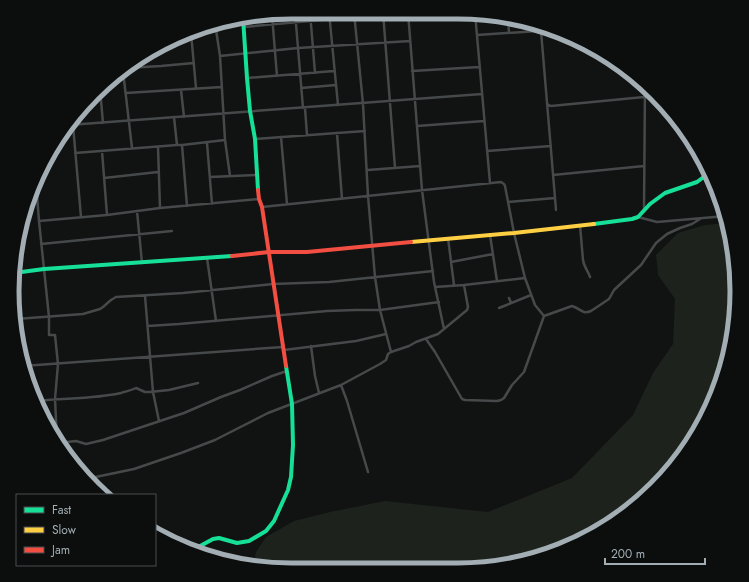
<svg xmlns="http://www.w3.org/2000/svg" width="749" height="582" font-family="Jost,sans-serif">
  <style>
    .green { fill: #1d221c }
    .lines { fill: none; stroke-linecap: round; stroke-linejoin: round }
    .street { stroke: #46494a; stroke-width: 2.5 }
    .fast { stroke: #16e098; stroke-width: 4 }
    .slow { stroke: #ffcf43; stroke-width: 4 }
    .jam { stroke: #f24e42; stroke-width: 4 }
    .rim { fill: none; stroke: #a2aeb3; stroke-width: 5 }
  </style>
  <rect width="100%" height="100%" fill="#111212"/>
  <path class="green" d="M727,223L735,254L736,309L728,363L708,414L679,461L642,501L598,533L547,555L476,569L253,565L256,552L266,537L294,521L330,512L385,501L488,512L572,478L633,415L653,373L673,344L675,299L658,275L656,255L678,233L705,225Z"/>
  <g class="lines">
    <path class="street" d="M295,12L303,108
      M310,12L315,73
      M329,12L338,105
      M354,12L363,104L368,196L375,277L380,310L391,352
      M383,12L395,168
      M408,12L422,190L434,282L444,329
      M475,13L490,183
      M272,15L277,76
      M508,19L509,33
      M215,23L220,56L225,140L230,176
      M208,26L243,23
      M244,27L355,17
      M191,33L196,88
      M477,35L554,30
      M220,56L298,48L410,41
      M127,68L161,66L194,63
      M123,71L132,148
      M412,71L479,67
      M247,78L334,71
      M301,88L336,85
      M100,89L103,123
      M181,90L184,117
      M126,93L222,87
      M547,104L551,106L644,97
      M305,108L307,135
      M174,117L177,145
      M69,125L482,94
      M73,125L81,217
      M417,126L484,121
      M337,133L342,199
      M281,137L287,204
      M255,139L365,131
      M207,143L212,204
      M182,145L187,206
      M158,147L160,208
      M102,151L107,215
      M487,151L551,146
      M75,153L177,145H182L225,140
      M368,170L420,166
      M553,175L644,166
      M210,177L257,175
      M104,178L158,172
      M36,183L39,221L49,317V335H55L58,364L55,399L57,441
      M555,198L556,210
      M508,202L555,198L541,31
      M262,207L501,182L504,184L505,186L514,233L525,278L535,305L544,316
      M644,210L645,84
      M137,211L142,263
      M638,217L657,222L726,216
      M39,221L107,215L160,208L259,199
      M580,225L583,260C584,267 588,271 590,277
      M490,235L497,281
      M448,238L454,285
      M41,244L172,231
      M207,258L216,321
      M451,262L493,254
      M435,287L464,285L525,278
      M145,296L153,392L159,421
      M509,298L511,303
      M499,308L531,295
      M16,319L83,314L100,309L103,307L111,300L116,297L183,293L273,284L329,282L433,271
      M148,326L179,324L327,311L355,310H380L439,302
      M426,339L435,352L462,399L465,400L497,401L501,400L504,398L512,385L524,372L544,316L572,306C580,308 582,315 591,311L609,299L614,290L641,265L656,243L667,234L680,228L692,224L700,219
      M311,346L315,376L319,393
      M284,350L356,341L386,334
      M23,366L283,347
      M341,385L347,401L368,472
      M37,401C65,398 94,399 121,393C127,391 130,391 136,388L145,392H150L169,390L198,383
      M58,443L76,441L86,444L103,440L184,413L221,397L240,390L272,376L287,371
      M86,479L134,469L181,453L215,440L268,413L341,385L380,364L386,360L388,354L391,352L409,346L416,342L438,334L467,310L468,307L464,285"/>
    <path class="fast" d="M243,18L247,78L250,111L255,139L258,190
      M594,224L632,219L638,217L650,204L665,193L697,182L709,173
      M14,273L44,269L232,256
      M191,551L213,539L219,538L237,543L249,541L266,531L274,521L288,490L291,477L293,445L292,404L286,366"/>
    <path class="slow" d="M411,242L514,233L594,224"/>
    <path class="jam" d="M258,190L259,199L262,207L286,366
      M232,256L269,252H307L411,242"/>
  </g>
  <path d="M0 0H749V582H0ZM291 19H458A272 272 0 0 1 730 291V291A272 272 0 0 1 458 563H291A272 272 0 0 1 19 291V291A272 272 0 0 1 291 19Z" fill="#0c0d0d" fill-rule="evenodd"/>
  <path class="rim" d="M291 19H458A272 272 0 0 1 730 291V291A272 272 0 0 1 458 563H291A272 272 0 0 1 19 291V291A272 272 0 0 1 291 19Z"/>
  <rect x="16" y="494" width="140" height="72" fill="#0c0d0d" stroke="#484d4f"/>
  <rect x="24" y="507" width="20" height="6" fill="#16e098" stroke="#484d4f"/>
  <text x="52" y="514" font-size="12" fill="#a2aeb3">Fast</text>
  <rect x="24" y="527" width="20" height="6" fill="#ffcf43" stroke="#484d4f"/>
  <text x="52" y="534" font-size="12" fill="#a2aeb3">Slow</text>
  <rect x="24" y="547" width="20" height="6" fill="#f24e42" stroke="#484d4f"/>
  <text x="52" y="554" font-size="12" fill="#a2aeb3">Jam</text>
  <path d="M605 558v6h100v-6" fill="none" stroke="#a2aeb3" stroke-width="2"/>
  <text x="611" y="558" font-size="12" fill="#a2aeb3" stroke="#0c0d0d" stroke-width="3" paint-order="stroke">200 m</text>
</svg>
